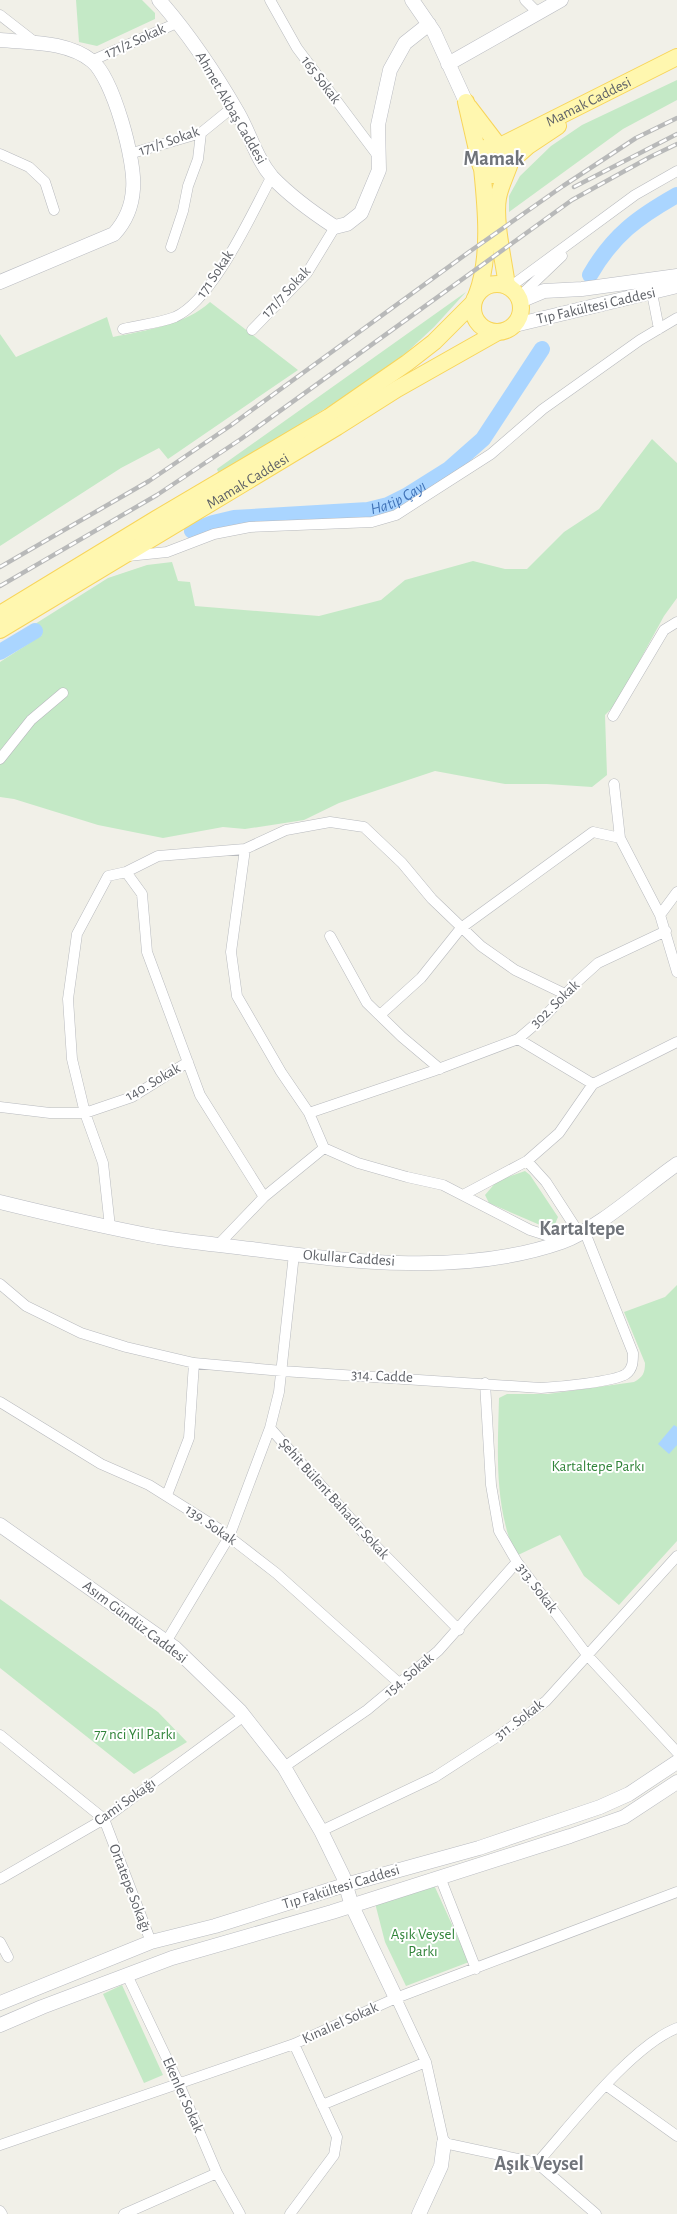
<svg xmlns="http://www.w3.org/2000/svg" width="677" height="2214" font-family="'Alegreya Sans',sans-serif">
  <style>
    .green { fill: #c4e9c6 }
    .water { fill: #aad5ff }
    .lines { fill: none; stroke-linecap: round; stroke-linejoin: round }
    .river { stroke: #aad5ff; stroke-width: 16 }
    .street-casing { stroke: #b8babe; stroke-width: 11 }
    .secondary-casing { stroke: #b9bbc1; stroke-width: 15 }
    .primary-casing { stroke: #f8d55a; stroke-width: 18 }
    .street { stroke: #fff; stroke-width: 10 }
    .secondary { stroke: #fff; stroke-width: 14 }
    .primary { stroke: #fff7af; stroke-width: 16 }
    .rail-casing { stroke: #b8b9b9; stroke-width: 4.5 }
    .rail { stroke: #fff; stroke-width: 2.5; stroke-dasharray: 8; stroke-linecap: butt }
    .labels { text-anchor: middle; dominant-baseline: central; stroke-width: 4; stroke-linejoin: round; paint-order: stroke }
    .street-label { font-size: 15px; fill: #5f6268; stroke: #fff }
    .park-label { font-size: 15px; fill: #31843a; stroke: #fff }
    .water-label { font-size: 16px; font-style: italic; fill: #4073b8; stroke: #fff }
    .district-label { font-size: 20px; font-weight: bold; fill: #70747a; stroke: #fff }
  </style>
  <rect width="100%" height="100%" fill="#f1f0e8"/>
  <path class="green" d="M76,0H142L155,13V19L97,46L79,42Z
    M677,80V100L623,129L509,212V196L520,176L551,146L582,125Z
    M466,292L434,327L406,353L371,380L219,475L217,469Z
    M210,302L298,370L168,459L159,448L121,468L0,546V334L16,357L107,317L113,337C144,331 187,324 210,302Z
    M652,439L677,463V598L664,616L616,704L605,715L607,775L592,787L547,784H505L435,771L339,803L304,820L245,829L223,827L163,838L98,825L14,799L0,797V662L42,635L35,624L108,578L147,565L172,562L178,581L190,582L195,606L319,616L381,600L405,580L473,561L505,569H527L564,532L599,509Z
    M525,1171L530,1175L558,1217L555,1224L540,1225L489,1203L485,1195L497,1181Z
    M677,1285V1541L619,1605L584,1576L560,1535L516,1556C513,1546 508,1537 506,1527C495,1485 498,1440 499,1398L507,1394H548L634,1382C643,1377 645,1373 645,1363L624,1312L665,1297Z
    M0,1599L158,1712L187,1742L134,1774L0,1668Z
    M434,1885L469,1962L406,1986L385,1942L375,1903Z
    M122,1985L163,2075L144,2083L103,1994Z"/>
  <path class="water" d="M674,1425L677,1427V1445L669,1454L658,1444Z"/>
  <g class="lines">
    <g class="river">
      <path d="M590,275C613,235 638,217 677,195"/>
      <path id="s1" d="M192,531L213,523L234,518L368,510L388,505L406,496L449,469L483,439L542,349"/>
      <path d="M0,652L35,631"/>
    </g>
    <defs>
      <path id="street" d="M270,0L297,48L378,156
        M525,0L538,13
        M0,15L36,43
        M91,61L179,22
        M0,154L29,167L45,182L54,210
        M129,154L201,133L233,107
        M171,247L183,211L188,186L198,159L201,133
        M510,287L635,195L677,171
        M652,293L659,329
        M519,297L562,256
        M123,329C139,325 160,323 175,317C213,300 252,213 272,176
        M252,330L307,273L335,227
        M128,556L167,552L214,534L250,527L372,522L396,515L491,454L543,409L640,340L677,318
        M613,716L664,630L677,622
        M0,759L31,720L63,693
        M614,784L620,838L660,915L677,972
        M245,849L231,952L237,996L281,1072L309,1113L324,1148L358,1163L407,1177L443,1185L530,1230L564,1241
        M126,872L158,856L245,849L286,830L330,822L364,827L402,863L432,899L481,946L515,970L565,994
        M660,915L677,892
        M330,936L367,1003L402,1037L440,1069
        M380,1015L421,978L461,928L593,832L620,838
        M518,1039L593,1084
        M0,1107L50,1113H85L132,1097L188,1062
        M309,1113L433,1071L518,1039L545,1016L578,981L598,963L666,931
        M527,1161L546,1182L579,1233
        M463,1195L527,1161L559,1133L593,1084L677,1042
        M110,1227L103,1163L85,1113L72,1059L68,999L77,934L108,876L126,872L142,894L147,952L200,1095L264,1197
        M219,1244L264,1197L324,1148
        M294,1254L279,1392L270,1428L368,1538L459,1630
        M0,1284L26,1306L81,1333L126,1347L194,1363L282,1371L541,1388C558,1387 614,1382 626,1374C633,1369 633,1361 633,1353L584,1230
        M485,1383L491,1485L499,1531L517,1562L588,1656L677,1752
        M0,1402L101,1464L149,1485L219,1529L276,1573L399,1683
        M167,1495L189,1438L194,1363
        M166,1642L229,1537L270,1428
        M0,1735L104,1819L151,1942
        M284,1767L367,1710L438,1651L517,1562
        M321,1831L435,1777L503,1733L546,1701L677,1556
        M440,1877L476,1969
        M0,1879L104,1819L244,1716
        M0,1942L8,1957
        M127,1975L179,2084L217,2173L240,2214
        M396,1998L426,2062L444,2143L537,2163L596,2214
        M607,2086L677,2136
        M322,2105L426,2062
        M0,2145L294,2044L396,1998L677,1892
        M537,2163C571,2125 631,2046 677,2028
        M0,2211L2,2214
        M124,2214L217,2173
        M290,2214L334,2155L337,2137L294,2044"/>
      <path id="secondary" d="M159,0C189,34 215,73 238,113C250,134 256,158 272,177C291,197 312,212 335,227L347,224L361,213L379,170L378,125L390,70L405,43L429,24
        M412,0L434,32L466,102
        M0,40C30,43 67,41 92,61C113,78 136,162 133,189C132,206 125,222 114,234L0,282
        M448,64L561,0
        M520,301L544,291L582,289L677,276
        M515,325L677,286
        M0,1202C53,1215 105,1227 158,1237C189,1242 221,1245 252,1249C352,1262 465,1276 562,1242C598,1229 644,1187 677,1164
        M0,1525L175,1648L240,1711L284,1767L321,1831L343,1876L352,1906L396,1998
        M0,2003L151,1942L215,1926L345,1885L479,1848L600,1807L629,1794L677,1762
        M0,2025L42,2007L172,1958L332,1912L570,1836L624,1817L677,1782
        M419,2214L441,2166L444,2143"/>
      <g id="primary">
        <path d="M466,102L480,163"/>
        <path d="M469,107L498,145"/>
        <path id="s2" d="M500,146L677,57"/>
        <path d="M510,162L528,146L558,126"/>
        <circle cx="497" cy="308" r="24"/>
        <path d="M507,286C504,262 494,221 498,198C500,187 505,177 509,166C511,161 510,156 507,151C493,132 464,160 490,175H500L508,168"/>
        <path d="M477,294C491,257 486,207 482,168"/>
        <path d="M0,614L156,519L329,417L407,363L434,342L473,303"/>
        <path id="s3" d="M0,630L337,427L397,389L496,333"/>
      </g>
    </defs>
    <use href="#street" class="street-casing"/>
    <use href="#secondary" class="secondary-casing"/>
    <use href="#primary" class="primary-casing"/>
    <use href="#street" class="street"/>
    <use href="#secondary" class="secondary"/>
    <use href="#primary" class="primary"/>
    <defs>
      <path id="rail" d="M574,187L677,134
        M0,567L149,481L230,426L469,252L563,186L636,138L677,118
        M0,586L157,495L241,439L572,200L650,157L677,144"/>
    </defs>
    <use href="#rail" class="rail-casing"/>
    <use href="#rail" class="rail"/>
  </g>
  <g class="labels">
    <g class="street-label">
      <text transform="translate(135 41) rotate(-24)">171/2 Sokak</text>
      <text transform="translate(321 80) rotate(53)">165 Sokak</text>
      <text stroke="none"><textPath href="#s2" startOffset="99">Mamak Caddesi</textPath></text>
      <text transform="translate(231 108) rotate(60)">Ahmet Akbaş Caddesi</text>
      <text transform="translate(169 141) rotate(-19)">171/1 Sokak</text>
      <text transform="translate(215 274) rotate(-56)">171 Sokak</text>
      <text transform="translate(286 292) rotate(-47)">171/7 Sokak</text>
      <text transform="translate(596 306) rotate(-13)">Tıp Fakültesi Caddesi</text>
      <text stroke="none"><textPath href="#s3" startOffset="289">Mamak Caddesi</textPath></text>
      <text transform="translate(555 1004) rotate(-44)">302. Sokak</text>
      <text transform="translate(153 1082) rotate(-30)">140. Sokak</text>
      <text transform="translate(349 1258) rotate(4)">Okullar Caddesi</text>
      <text transform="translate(382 1376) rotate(3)">314. Cadde</text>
      <text transform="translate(334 1499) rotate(48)">Şehit Bülent Bahadır Sokak</text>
      <text transform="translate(211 1525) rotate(35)">139. Sokak</text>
      <text transform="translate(537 1588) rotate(53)">313. Sokak</text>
      <text transform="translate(135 1622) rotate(37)">Asım Gündüz Caddesi</text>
      <text transform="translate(409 1675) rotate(-40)">154. Sokak</text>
      <text transform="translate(519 1720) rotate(-37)">311. Sokak</text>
      <text transform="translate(125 1802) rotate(-35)">Cami Sokağı</text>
      <text transform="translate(341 1887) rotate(-17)">Tıp Fakültesi Caddesi</text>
      <text transform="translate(130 1888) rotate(69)">Ortatepe Sokağı</text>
      <text transform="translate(340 2023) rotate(-24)">Kınalıel Sokak</text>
      <text transform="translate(183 2095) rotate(66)">Ekenler Sokak</text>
    </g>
    <g class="park-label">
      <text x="598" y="1466">Kartaltepe Parkı</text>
      <text x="135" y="1734">77 nci Yil Parkı</text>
      <text x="423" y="1934">Aşık Veysel<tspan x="423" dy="17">Parkı</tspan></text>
    </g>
    <g class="water-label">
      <text stroke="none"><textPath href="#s1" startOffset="211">Hatip Çayı</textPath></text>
    </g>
    <g class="district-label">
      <text x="494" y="159">Mamak</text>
      <text x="582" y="1229">Kartaltepe</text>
      <text x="539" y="2164">Aşık Veysel</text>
    </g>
  </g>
</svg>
